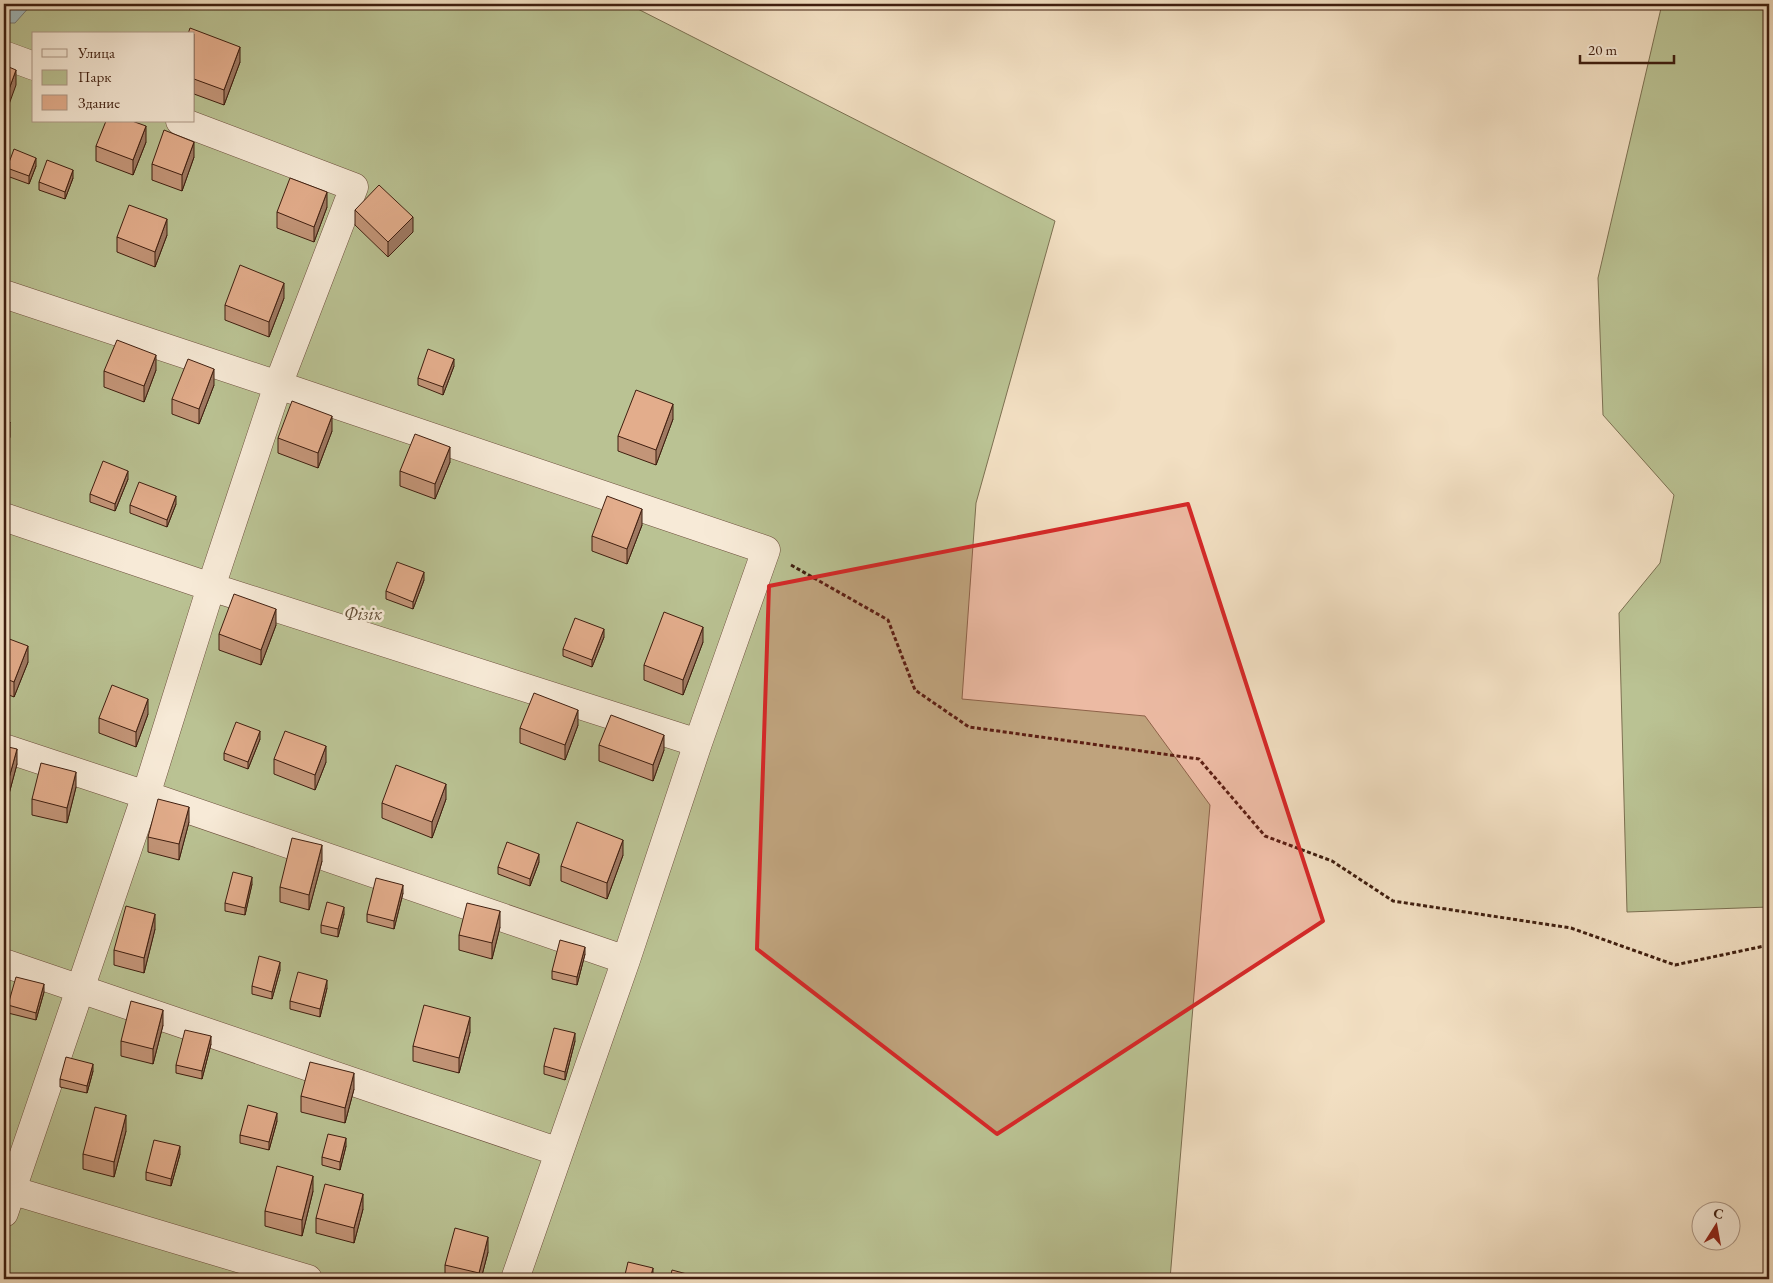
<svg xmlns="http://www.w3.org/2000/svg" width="1773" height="1283" font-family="'EB Garamond',serif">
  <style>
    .green { fill: #bac293; stroke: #7c7051; fill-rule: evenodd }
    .water { fill: #a0babe; stroke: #797c78 }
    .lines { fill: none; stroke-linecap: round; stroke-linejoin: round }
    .minor-casing { stroke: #6c4e3c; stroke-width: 29 }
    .path { stroke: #3f1e0f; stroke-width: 3; stroke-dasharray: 4 2.5; stroke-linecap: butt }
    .minor { stroke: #f7ead7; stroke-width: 28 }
    .wall { fill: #c39578; stroke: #3f1e0f }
    .shaded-wall { fill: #9f7962; stroke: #3f1e0f }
    .building { fill: #e3ad8c; stroke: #3f1e0f }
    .marked { fill: #d62828; fill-opacity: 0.2; stroke: #d62828; stroke-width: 4; stroke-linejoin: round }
    .labels { text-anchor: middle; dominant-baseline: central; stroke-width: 5; stroke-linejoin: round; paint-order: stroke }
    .park-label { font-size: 18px; font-style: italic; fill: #644f37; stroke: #f7ead7 }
  </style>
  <rect width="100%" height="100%" fill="#f2dfc2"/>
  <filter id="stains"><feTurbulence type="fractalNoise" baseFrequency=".004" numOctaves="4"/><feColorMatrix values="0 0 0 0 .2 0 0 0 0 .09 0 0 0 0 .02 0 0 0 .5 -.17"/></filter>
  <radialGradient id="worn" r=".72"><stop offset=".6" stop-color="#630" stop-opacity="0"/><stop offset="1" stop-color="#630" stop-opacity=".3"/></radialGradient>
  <path class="green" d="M4,4H628L1055,221L976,503L962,699L1145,716L1210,805L1170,1279H4ZM34,34H194V121H34Z
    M1662,4H1769V907L1627,912L1619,613L1660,563L1674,495L1603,415L1598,278Z"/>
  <path class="water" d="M4,4H32L15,23H4Z"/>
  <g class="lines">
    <defs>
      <path id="minor" d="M4,55L34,66
        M4,294L278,385L766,550L698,743L626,960L515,1279
        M4,517L211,587L698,743
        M4,748L146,795L626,960
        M4,963L559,1152
        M4,1188L308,1279
        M4,1213L146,795L211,587L278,385L354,187L180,121"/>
    </defs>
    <use href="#minor" class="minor-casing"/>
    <path class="path" d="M791,565L888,620L915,690L969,727L1199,759L1265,836L1332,861L1393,901L1571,928L1675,965L1769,945"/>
    <use href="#minor" class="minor"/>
  </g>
  <path class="wall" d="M194,34L240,62L224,105L194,94Z
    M146,142L133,175L96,161V146Z
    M194,157L182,191L152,180V164Z
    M36,166L29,184L7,176V168Z
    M73,178L65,199L39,190V182Z
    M327,207L314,242L277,228V212Z
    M355,210L413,232L388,257L355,225Z
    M167,235L155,267L117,252V237Z
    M284,298L269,337L225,320V305Z
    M454,366L443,395L418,385V378Z
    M156,370L144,402L104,387V371Z
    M214,385L199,424L172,414V399Z
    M673,419L656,465L618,451V436Z
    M332,431L318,468L278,453V438Z
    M450,462L435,499L400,486V471Z
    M128,479L115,511L90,502V494Z
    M176,504L167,527L130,513V505Z
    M642,525L627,564L592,551V536Z
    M424,580L413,609L386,599V591Z
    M276,625L261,665L219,650V634Z
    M4,637L28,662L14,697L4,693Z
    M604,637L592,667L563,656V649Z
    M703,642L683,695L644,680V665Z
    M148,714L136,747L99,733V718Z
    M578,725L565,760L520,743V728Z
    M260,739L248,769L224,760V753Z
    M599,745L664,750L653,781L599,761Z
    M4,746L17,764L6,805L4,804Z
    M274,759L326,762L315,790L274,774Z
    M76,787L67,823L32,815V799Z
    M446,799L432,838L382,818V803Z
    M189,822L179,860L148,852V837Z
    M623,855L607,899L561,881V866Z
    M322,861L309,910L280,902V887Z
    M539,862L530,886L498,874V867Z
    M252,884L245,915L225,911V903Z
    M403,893L394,929L367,922V914Z
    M344,914L338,937L321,933V925Z
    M500,927L492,959L459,950V935Z
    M155,929L144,973L114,965V950Z
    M585,954L577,985L552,979V971Z
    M280,970L272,999L252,994V986Z
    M327,988L320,1017L290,1009V1001Z
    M44,992L36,1020L8,1013V1005Z
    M163,1025L153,1064L121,1056V1041Z
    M470,1032L459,1073L413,1061V1046Z
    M575,1041L565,1080L544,1074V1066Z
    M211,1044L202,1079L176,1073V1065Z
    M93,1071L87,1093L60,1087V1079Z
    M354,1089L345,1123L301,1112V1096Z
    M277,1121L269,1150L240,1143V1135Z
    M126,1131L114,1177L83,1169V1154Z
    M346,1146L340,1170L322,1165V1157Z
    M180,1154L171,1186L146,1180V1172Z
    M313,1191L302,1236L265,1226V1211Z
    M363,1209L354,1243L316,1233V1218Z
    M488,1252L481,1279H445V1265Z"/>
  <path class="shaded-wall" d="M240,47V62L224,105V90Z
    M16,70V85L4,118V103Z
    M146,126V142L133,175V160Z
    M194,142V157L182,191V175Z
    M36,158V166L29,184V176Z
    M73,170V178L65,199V192Z
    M327,192V207L314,242V227Z
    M413,217V232L388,257V242Z
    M167,219V235L155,267V252Z
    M284,283V298L269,337V322Z
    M156,355V370L144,402V386Z
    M454,359V366L443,395V387Z
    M214,369V385L199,424V409Z
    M673,404V419L656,465V450Z
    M332,416V431L318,468V453Z
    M10,422V437L4,453V438Z
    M450,447V462L435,499V484Z
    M128,471V479L115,511V504Z
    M176,496V504L167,527V520Z
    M642,509V525L627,564V549Z
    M424,572V580L413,609V602Z
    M276,609V625L261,665V650Z
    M703,627V642L683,695V680Z
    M604,629V637L592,667V660Z
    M28,646V662L14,697V682Z
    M148,699V714L136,747V732Z
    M578,710V725L565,760V745Z
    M260,731V739L248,769V762Z
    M664,735V750L653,781V765Z
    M326,746V762L315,790V775Z
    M17,749V764L6,805V789Z
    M76,772V787L67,823V808Z
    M446,784V799L432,838V822Z
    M189,807V822L179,860V844Z
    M623,840V855L607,899V883Z
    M322,845V861L309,910V895Z
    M539,854V862L530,886V879Z
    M252,877V884L245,915V908Z
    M403,885V893L394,929V921Z
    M344,907V914L338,937V929Z
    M500,911V927L492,959V943Z
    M155,914V929L144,973V958Z
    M585,947V954L577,985V977Z
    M280,962V970L272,999V992Z
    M327,980V988L320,1017V1009Z
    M44,984V992L36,1020V1013Z
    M163,1010V1025L153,1064V1049Z
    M470,1017V1032L459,1073V1058Z
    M575,1033V1041L565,1080V1072Z
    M211,1036V1044L202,1079V1071Z
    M93,1064V1071L87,1093V1086Z
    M354,1073V1089L345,1123V1108Z
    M6,1106V1114L4,1122V1114Z
    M277,1113V1121L269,1150V1142Z
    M126,1115V1131L114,1177V1162Z
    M346,1138V1146L340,1170V1162Z
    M180,1146V1154L171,1186V1179Z
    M313,1176V1191L302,1236V1220Z
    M363,1194V1209L354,1243V1228Z
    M488,1237V1252L481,1279H479V1273Z
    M653,1268V1276L652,1279H650Z"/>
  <path class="building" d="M190,28L240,47L224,90L194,79V34H188Z
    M4,65L16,70L4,103Z
    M106,121H132L146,126L133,160L96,146Z
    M164,130L194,142L182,175L152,164Z
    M14,149L36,158L29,176L7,168Z
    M47,160L73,170L65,192L39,182Z
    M290,178L327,192L314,227L277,212Z
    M379,185L413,217L388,242L355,210Z
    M129,205L167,219L155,252L117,237Z
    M240,265L284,283L269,322L225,305Z
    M117,340L156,355L144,386L104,371Z
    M428,349L454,359L443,387L418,378Z
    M188,359L214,369L199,409L172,399Z
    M636,390L673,404L656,450L618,436Z
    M292,401L332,416L318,453L278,438Z
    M4,419L10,422L4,438Z
    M415,434L450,447L435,484L400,471Z
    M103,461L128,471L115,504L90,494Z
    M139,482L176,496L167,520L130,505Z
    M607,496L642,509L627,549L592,536Z
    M397,562L424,572L413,602L386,591Z
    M234,594L276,609L261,650L219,634Z
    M664,612L703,627L683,680L644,665Z
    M575,618L604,629L592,660L563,649Z
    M4,637L28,646L14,682L4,678Z
    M112,685L148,699L136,732L99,718Z
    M534,693L578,710L565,745L520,728Z
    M611,715L664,735L653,765L599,745Z
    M236,722L260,731L248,762L224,753Z
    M285,731L326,746L315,775L274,759Z
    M4,746L17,749L6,789H4Z
    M41,763L76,772L67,808L32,799Z
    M396,765L446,784L432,822L382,803Z
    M158,799L189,807L179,844L148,837Z
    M577,822L623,840L607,883L561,866Z
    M292,838L322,845L309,895L280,887Z
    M507,842L539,854L530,879L498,867Z
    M233,872L252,877L245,908L225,903Z
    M376,878L403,885L394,921L367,914Z
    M327,902L344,907L338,929L321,925Z
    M467,903L500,911L492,943L459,935Z
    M126,906L155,914L144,958L114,950Z
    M560,940L585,947L577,977L552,971Z
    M259,956L280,962L272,992L252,986Z
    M298,972L327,980L320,1009L290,1001Z
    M16,977L44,984L36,1013L8,1005Z
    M131,1001L163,1010L153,1049L121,1041Z
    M424,1005L470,1017L459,1058L413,1046Z
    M554,1028L575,1033L565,1072L544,1066Z
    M185,1030L211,1036L202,1071L176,1065Z
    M66,1057L93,1064L87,1086L60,1079Z
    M310,1062L354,1073L345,1108L301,1096Z
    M248,1105L277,1113L269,1142L240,1135Z
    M4,1106H6L4,1114Z
    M95,1107L126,1115L114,1162L83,1154Z
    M328,1134L346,1138L340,1162L322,1157Z
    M154,1140L180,1146L171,1179L146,1172Z
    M277,1166L313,1176L302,1220L265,1211Z
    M325,1184L363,1194L354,1228L316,1218Z
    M455,1228L488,1237L479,1273L445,1265Z
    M628,1262L653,1268L650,1279H624Z
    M672,1270L698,1277L697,1279H670Z"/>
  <path class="marked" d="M1188,504L1323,921L997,1134L757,949L769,586Z"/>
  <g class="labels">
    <g class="park-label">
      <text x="363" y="613">Фізік</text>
    </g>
  </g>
  <rect width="1773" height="1283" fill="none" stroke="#f2dfc2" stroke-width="20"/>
  <rect x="5" y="5" width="1763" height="1273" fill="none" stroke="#3f1e0f" stroke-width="2.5"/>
  <rect x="10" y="10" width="1753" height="1263" fill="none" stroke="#3f1e0f"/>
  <rect x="32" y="32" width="162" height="90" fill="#f7ead7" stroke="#ad9887"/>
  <rect x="42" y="49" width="25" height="8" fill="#f7ead7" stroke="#ad9887"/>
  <text x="78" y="58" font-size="15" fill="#3f1e0f">Улица</text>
  <rect x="42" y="70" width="25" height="15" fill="#bac293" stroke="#ad9887"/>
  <text x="78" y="82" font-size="15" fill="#3f1e0f">Парк</text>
  <rect x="42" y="95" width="25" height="15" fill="#e3ad8c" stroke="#ad9887"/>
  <text x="78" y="108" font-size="15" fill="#3f1e0f">Здание</text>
  <g transform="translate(1716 1226) rotate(11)"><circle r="24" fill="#f7ead7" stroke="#ad9887"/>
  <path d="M0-4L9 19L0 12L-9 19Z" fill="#8f2418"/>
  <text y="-8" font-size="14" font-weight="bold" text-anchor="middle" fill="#3f1e0f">С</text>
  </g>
  <path d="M1580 55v8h94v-8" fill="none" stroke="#3f1e0f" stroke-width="2.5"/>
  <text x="1588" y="55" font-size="15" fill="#3f1e0f" stroke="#f7ead7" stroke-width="4" paint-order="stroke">20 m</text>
  <rect width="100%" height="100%" filter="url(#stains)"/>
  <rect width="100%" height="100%" fill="url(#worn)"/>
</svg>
